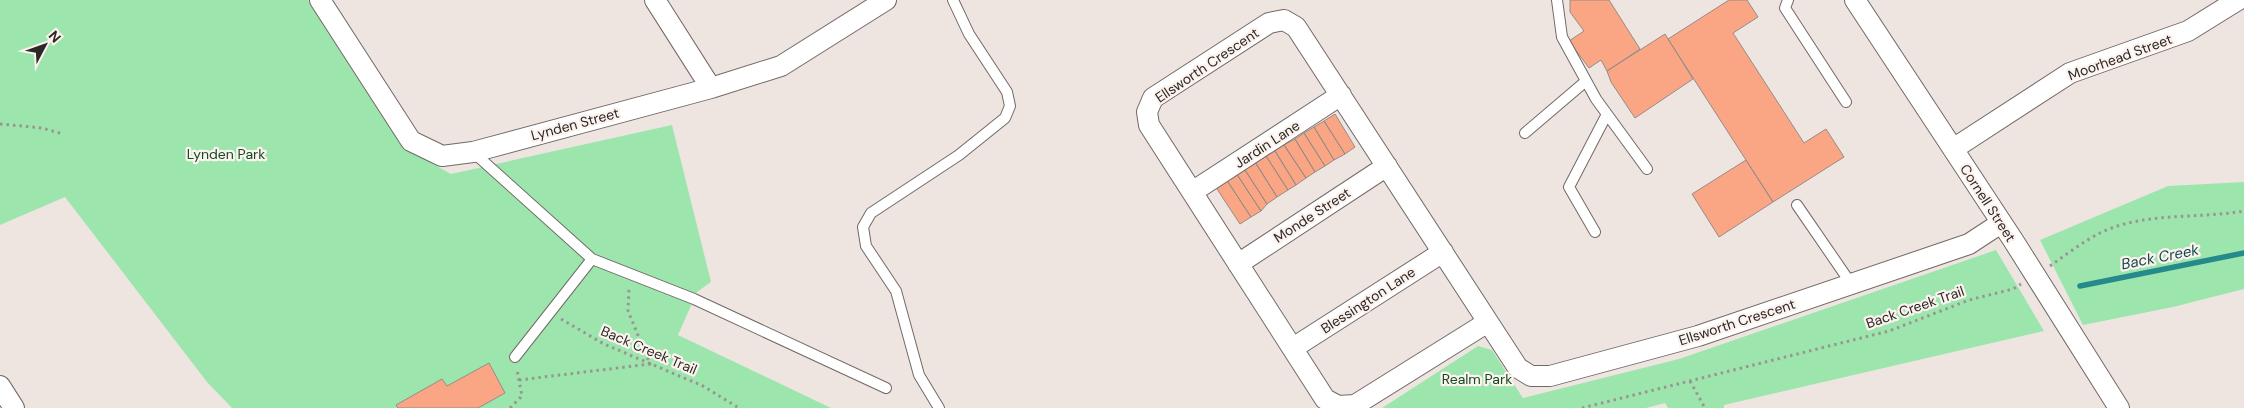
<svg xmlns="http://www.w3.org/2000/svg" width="2244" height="408" font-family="'DM Sans',sans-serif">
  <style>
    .green { fill: #9ce6ad }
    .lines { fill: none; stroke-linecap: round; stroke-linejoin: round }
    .stream { stroke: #26898b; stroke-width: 5.5 }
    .building { fill: #faa583; stroke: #958c89 }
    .lane-casing { stroke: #726966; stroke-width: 12 }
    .street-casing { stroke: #726966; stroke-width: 22 }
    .path { stroke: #9b9592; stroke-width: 3; stroke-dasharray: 2.5 4; stroke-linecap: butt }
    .lane { stroke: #fff; stroke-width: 10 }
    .street { stroke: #fff; stroke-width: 20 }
    .labels { text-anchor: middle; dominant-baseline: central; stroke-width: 4.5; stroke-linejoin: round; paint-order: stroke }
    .street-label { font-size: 14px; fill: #2b2826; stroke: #fcf2ee }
    .park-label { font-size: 14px; fill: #114a25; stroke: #fcf2ee }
    .water-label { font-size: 15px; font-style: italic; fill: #10494b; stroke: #fcf2ee }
  </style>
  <rect width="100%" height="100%" fill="#eee5e1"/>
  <path class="green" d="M0,0H308L406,149L451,174L672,125L711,282L697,292L678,335L831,408H232L207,382L65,197L0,225Z
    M2244,182V289L2173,307L2083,325L2040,240L2168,186Z
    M1996,250L2044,331L1724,405V408H1668L1665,403L1646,408H1382L1478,346L1492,350L1523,398L1679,359Z"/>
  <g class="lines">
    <path class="stream" d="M2080,286L2244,253"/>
  </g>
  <path class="building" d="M1570,0H1609L1640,49L1607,71L1601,60L1589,68L1569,41L1584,31L1570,12Z
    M1729,0H1747L1758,17L1733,33L1804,143L1826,129L1844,157L1773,202L1668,39Z
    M1665,34L1693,79L1635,118L1611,82L1607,71Z
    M1335,114L1355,147L1345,154L1324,121Z
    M1324,121L1345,154L1334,160L1314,127Z
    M1314,127L1334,160L1325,166L1304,133Z
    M1304,133L1325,166L1315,172L1295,139Z
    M1295,139L1315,172L1306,178L1284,145Z
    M1284,145L1306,178L1296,185L1275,151Z
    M1275,151L1296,185L1288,190L1266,156Z
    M1266,156L1288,190L1277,197L1255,162Z
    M1746,160L1773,202L1719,237L1692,194Z
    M1255,162L1277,197L1267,204L1245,170Z
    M1245,170L1267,204L1261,211L1236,173Z
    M1236,173L1261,211L1251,217L1226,179Z
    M1226,179L1251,217L1240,224L1215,186Z
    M489,363L505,393L478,408H398L396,405L442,379L447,386Z"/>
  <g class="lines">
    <defs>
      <path id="lane" d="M1557,0L1562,37L1596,99L1647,169
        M1788,0L1785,8L1846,102
        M1525,133L1586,81
        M473,152L592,259L515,357
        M1797,205L1852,285
        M1595,232L1569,187L1607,114
        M592,259L694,299L886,388
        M939,408L919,375L896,291L866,246L863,227L871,213L959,155L1005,118L1010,106L1007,92L969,34L953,0"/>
      <path id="street" d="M320,0L411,141L442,156L473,152L711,88L781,66L886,0
        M655,0L711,88
        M1855,0L2013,240L2119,408
        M1953,149L2070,73L2188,31L2238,0
        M1192,192L1341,95
        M1238,264L1387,166
        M1488,322L1355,405L1338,406L1325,399L1149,125L1147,112L1153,98L1269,23L1284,20L1296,27L1518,368L1531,376H1550L1698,336L1969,244L2001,223
        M1293,348L1443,252
        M0,386L14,408"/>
    </defs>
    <use href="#lane" class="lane-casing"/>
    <use href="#street" class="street-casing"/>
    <path class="path" d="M0,124L42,128L63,134
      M2050,266C2067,254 2085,240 2104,231C2148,212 2198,219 2244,211
      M561,319L604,344L703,386L739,408
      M519,380L650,364L628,311L629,288
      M1690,381L1705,408
      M510,408L522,396L517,370
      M1582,408L1889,331L1969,300L2013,289L2021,284"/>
    <use href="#lane" class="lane"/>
    <use href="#street" class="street"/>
  </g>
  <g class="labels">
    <g class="street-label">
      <text transform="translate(2120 57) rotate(-20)">Moorhead Street</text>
      <text transform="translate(1207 65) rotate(-34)">Ellsworth Crescent</text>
      <text transform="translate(575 124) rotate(-15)">Lynden Street</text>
      <text transform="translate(1267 144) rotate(-33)">Jardin Lane</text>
      <text transform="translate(1988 203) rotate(57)">Cornell Street</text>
      <text transform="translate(1312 215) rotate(-33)">Monde Street</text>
      <text transform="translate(1368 300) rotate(-33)">Blessington Lane</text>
      <text transform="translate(1915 307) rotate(-19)">Back Creek Trail</text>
      <text transform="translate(1737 322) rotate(-18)">Ellsworth Crescent</text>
      <text transform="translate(649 350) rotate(23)">Back Creek Trail</text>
    </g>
    <g class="park-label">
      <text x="226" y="154">Lynden Park</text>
      <text x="1477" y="379">Realm Park</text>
    </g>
    <g class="water-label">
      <text transform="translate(2160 257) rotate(-11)">Back Creek</text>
    </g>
  </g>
  <g transform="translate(45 45) rotate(49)" stroke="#fcf2ee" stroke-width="4" paint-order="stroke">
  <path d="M0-4L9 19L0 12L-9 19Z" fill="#2b2826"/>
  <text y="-8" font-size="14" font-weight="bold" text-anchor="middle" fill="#2b2826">N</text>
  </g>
</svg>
